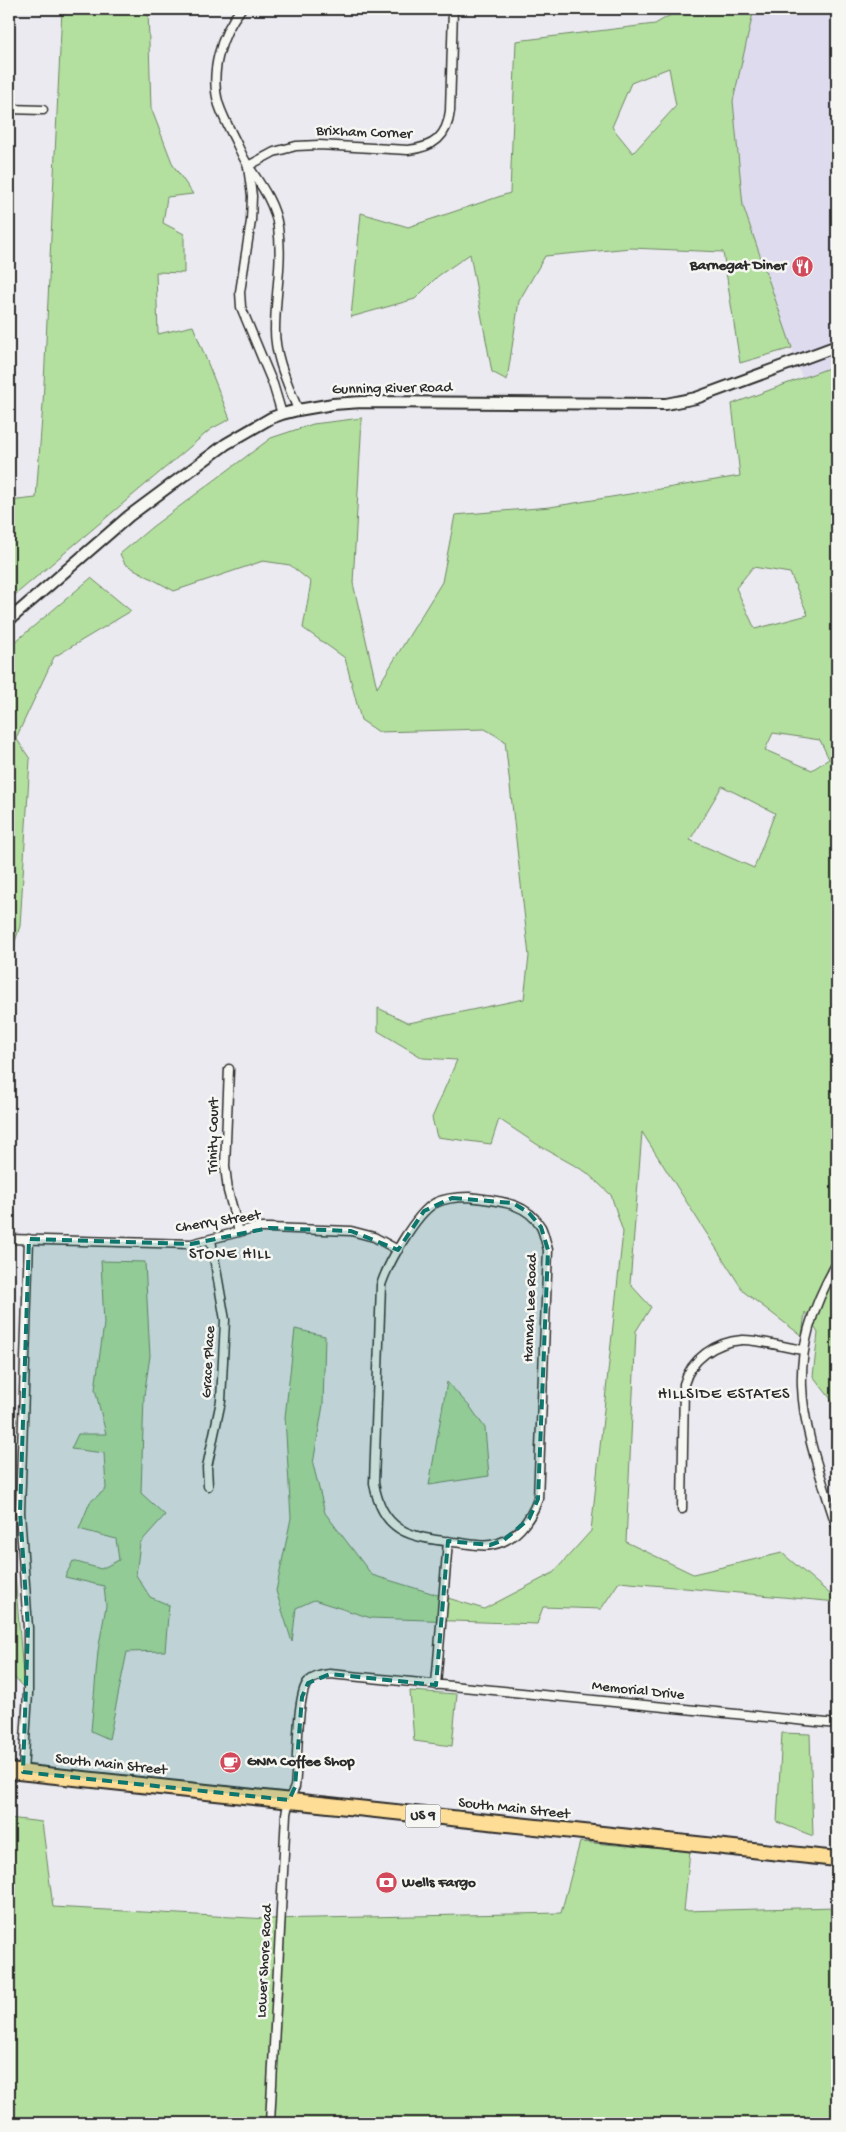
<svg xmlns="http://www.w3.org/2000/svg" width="846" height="2132" font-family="'Gochi Hand',sans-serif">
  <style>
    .built { fill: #dedbee }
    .green { fill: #b3e09f; stroke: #6f8665; fill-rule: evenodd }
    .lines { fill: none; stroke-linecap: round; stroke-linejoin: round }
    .street-casing { stroke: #2b2b2b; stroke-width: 11 }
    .secondary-casing { stroke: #2b2b2b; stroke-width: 14 }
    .highway-casing { stroke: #2b2b2b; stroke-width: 18 }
    .street { stroke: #f6f6f2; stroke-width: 8 }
    .secondary { stroke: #f6f6f2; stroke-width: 10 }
    .highway { stroke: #fedd96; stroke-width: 14 }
    .marked { fill: #0f766e; fill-opacity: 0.2; stroke: #0f766e; stroke-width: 4; stroke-dasharray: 10 6; stroke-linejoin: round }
    .labels { text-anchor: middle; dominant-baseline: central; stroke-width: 5; stroke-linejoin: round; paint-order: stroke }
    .shield { fill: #f6f6f2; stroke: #686867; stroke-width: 1 }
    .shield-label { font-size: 14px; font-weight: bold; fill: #2b2b2b }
    .street-label { font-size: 15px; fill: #2b2b2b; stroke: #f6f6f2 }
    .poi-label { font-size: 15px; font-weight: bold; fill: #2b2b2b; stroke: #f6f6f2; text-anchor: start }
    .neighbourhood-label { font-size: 16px; letter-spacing: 1px; fill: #2b2b2b; stroke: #f6f6f2 }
  </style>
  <rect width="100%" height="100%" fill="#ebeaf0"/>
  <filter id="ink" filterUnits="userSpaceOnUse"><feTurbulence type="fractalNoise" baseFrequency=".02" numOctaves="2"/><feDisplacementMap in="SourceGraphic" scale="10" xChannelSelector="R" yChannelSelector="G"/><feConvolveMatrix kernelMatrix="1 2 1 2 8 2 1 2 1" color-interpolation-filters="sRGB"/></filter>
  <g filter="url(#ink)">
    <path class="built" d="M754,9L837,14V365L802,378L743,206L733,101Z"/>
    <path class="green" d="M62,9H148L151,108L173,165L193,194L167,197L163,223L184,234V273L156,272L158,334L193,326L230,419L211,429L9,600V501L36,498L43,404Z
      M681,9H754L733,101L743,206L792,348L740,363L723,252L631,248L545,256L519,301L507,380L492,372L470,254L438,276L415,299L351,317L361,213L408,227L510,193L516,41L655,24ZM669,68L676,106L633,153L612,127L631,83Z
      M769,9H837V14Z
      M837,365V1407L813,1376L818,1333L805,1312L802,1336L744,1292L642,1132L630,1284L651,1307L636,1331L626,1542L693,1574L782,1553L837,1600V1602L619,1582L601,1609L543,1607L537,1624L371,1618L314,1600L296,1608L292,1642L276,1591L291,1518L285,1417L295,1329L325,1336L323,1405L313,1464L325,1513L372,1575L484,1609L553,1573L591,1531L623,1232L611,1195L586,1172L538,1145L499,1119L491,1144L437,1137L432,1118L457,1060L423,1058L378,1031V1008L409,1023L524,999L529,956L505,741L485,729L379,732L361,720L345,658L303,628L311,582L290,565L263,561L174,591L125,564L120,554L152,527L271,438L313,424L362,418L353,583L377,688L442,582L455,515L550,507L740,476L732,404ZM753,567L790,573L808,615L755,629L736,588ZM773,733L820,740L829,759L812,770L765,750ZM722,786L775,813L754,868L690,840Z
      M91,578L131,611L54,657L16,738L30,759L20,926L9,960V647Z
      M101,1261L145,1262L150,1356L144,1396L141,1493L165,1515L140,1543L136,1575L150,1597L169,1605L165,1651L127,1652L109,1739L91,1731L98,1651L106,1606L104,1586L65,1577L73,1561L101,1569L119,1560L116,1539L79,1529L90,1502L106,1489L104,1453L71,1449L78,1434H106L95,1389L104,1324Z
      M447,1382L471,1408L485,1428L489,1476L429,1485Z
      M9,1573L15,1574L24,1688L9,1672Z
      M410,1691L457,1694L452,1746L414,1741Z
      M782,1733L810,1734L813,1836L777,1822Z
      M9,1818L42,1822L53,1907L268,1919L561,1913L580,1842L690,1851L684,1911L837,1907V2123H9Z"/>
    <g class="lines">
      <defs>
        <path id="street" d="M241,9C221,34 209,73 219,105C223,117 229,128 235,140C239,148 243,158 249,167C261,185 275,204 278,227C283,261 275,296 275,330C275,358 288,384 298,410
          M9,109L43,110
          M248,166L274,152L296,146L319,145L408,150C434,147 447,137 450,111L453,9
          M248,167L252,196L251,221L240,292L241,307L273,384L282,414
          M229,1069L225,1166L228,1191L239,1232
          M469,1197C496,1201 526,1201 541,1227C544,1233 546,1243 548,1250L538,1499C530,1521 515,1541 491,1545C480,1547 465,1543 453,1542C409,1537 382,1532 374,1483L381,1285C388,1264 415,1214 435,1203C445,1198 458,1197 469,1197Z
          M9,1239L191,1244L254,1228H269L351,1231L374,1237L398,1250
          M837,1263C778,1367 804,1423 837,1528
          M208,1486L207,1467L221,1401L225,1320L211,1240
          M682,1509L684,1384C691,1359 715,1342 742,1340C756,1339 788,1348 803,1350
          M436,1685L448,1541
          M23,1772L28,1694V1628L20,1512L29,1239
          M270,2123L286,1814L289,1800L295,1787C298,1767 296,1694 308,1682C315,1676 321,1675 330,1674L837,1724"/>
        <path id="secondary" d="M9,620L129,516L226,444L271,418L282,414L298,410L333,404L362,402L666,404L696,398L837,346"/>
        <path id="highway" d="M9,1771L837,1859"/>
      </defs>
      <use href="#street" class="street-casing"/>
      <use href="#secondary" class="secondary-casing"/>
      <use href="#highway" class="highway-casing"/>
      <use href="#street" class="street"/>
      <use href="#secondary" class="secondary"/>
      <use href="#highway" class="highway"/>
    </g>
  </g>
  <path class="marked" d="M452,1198L513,1203L529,1213L541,1227L548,1250L538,1499L529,1519L504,1540L490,1545L448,1541L436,1685L330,1674L308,1683L302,1697L295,1787L289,1800L23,1772L28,1628L20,1512L29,1239L191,1244L269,1228L351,1231L398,1250L424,1211Z"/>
  <defs>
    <symbol id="restaurant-disc" viewBox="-11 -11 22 22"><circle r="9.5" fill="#d1495b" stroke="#f6f6f2"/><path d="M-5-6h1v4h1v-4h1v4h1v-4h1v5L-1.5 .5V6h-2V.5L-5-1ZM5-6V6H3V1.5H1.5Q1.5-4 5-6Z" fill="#fff"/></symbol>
    <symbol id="cafe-disc" viewBox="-11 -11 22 22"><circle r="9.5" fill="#d1495b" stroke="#f6f6f2"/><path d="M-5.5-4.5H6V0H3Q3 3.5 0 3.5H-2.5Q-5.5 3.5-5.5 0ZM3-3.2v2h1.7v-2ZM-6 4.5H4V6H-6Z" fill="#fff"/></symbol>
    <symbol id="bank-disc" viewBox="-11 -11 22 22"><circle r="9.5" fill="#d1495b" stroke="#f6f6f2"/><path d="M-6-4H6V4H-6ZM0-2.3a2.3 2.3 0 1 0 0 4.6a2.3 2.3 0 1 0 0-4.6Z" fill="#fff"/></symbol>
  </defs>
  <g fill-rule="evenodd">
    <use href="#restaurant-disc" x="790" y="254" width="25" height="25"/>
    <use href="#cafe-disc" x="218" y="1750" width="25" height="25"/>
    <use href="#bank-disc" x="374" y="1870" width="25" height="25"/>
  </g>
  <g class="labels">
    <rect class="shield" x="405.5" y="1804.5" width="35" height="23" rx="4"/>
    <g class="shield-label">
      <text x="423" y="1816">US 9</text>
    </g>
    <g class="street-label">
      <text transform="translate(364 133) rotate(2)">Brixham Corner</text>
      <text transform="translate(392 389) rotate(-1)">Gunning River Road</text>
      <text transform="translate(214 1136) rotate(-89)">Trinity Court</text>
      <text transform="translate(218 1222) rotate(-9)">Cherry Street</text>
      <text transform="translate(531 1308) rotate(-88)">Hannah Lee Road</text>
      <text transform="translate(209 1362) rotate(-87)">Grace Place</text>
      <text transform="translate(638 1691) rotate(6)">Memorial Drive</text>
      <text transform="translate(111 1765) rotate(6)">South Main Street</text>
      <text transform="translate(514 1809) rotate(6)">South Main Street</text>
      <text transform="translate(265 1961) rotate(-87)">Lower Shore Road</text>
    </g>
    <g class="poi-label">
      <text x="786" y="266" text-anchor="end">Barnegat Diner</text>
      <text x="247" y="1762">GNM Coffee Shop</text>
      <text x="402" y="1883">Wells Fargo</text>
    </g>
    <g class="neighbourhood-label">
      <text x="230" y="1255">STONE HILL</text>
      <text x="724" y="1395">HILLSIDE ESTATES</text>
    </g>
  </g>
  <rect width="846" height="2132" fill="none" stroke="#f6f6f2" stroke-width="30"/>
  <rect x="15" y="15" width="816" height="2102" fill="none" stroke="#2b2b2b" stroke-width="2" filter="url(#ink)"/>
</svg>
